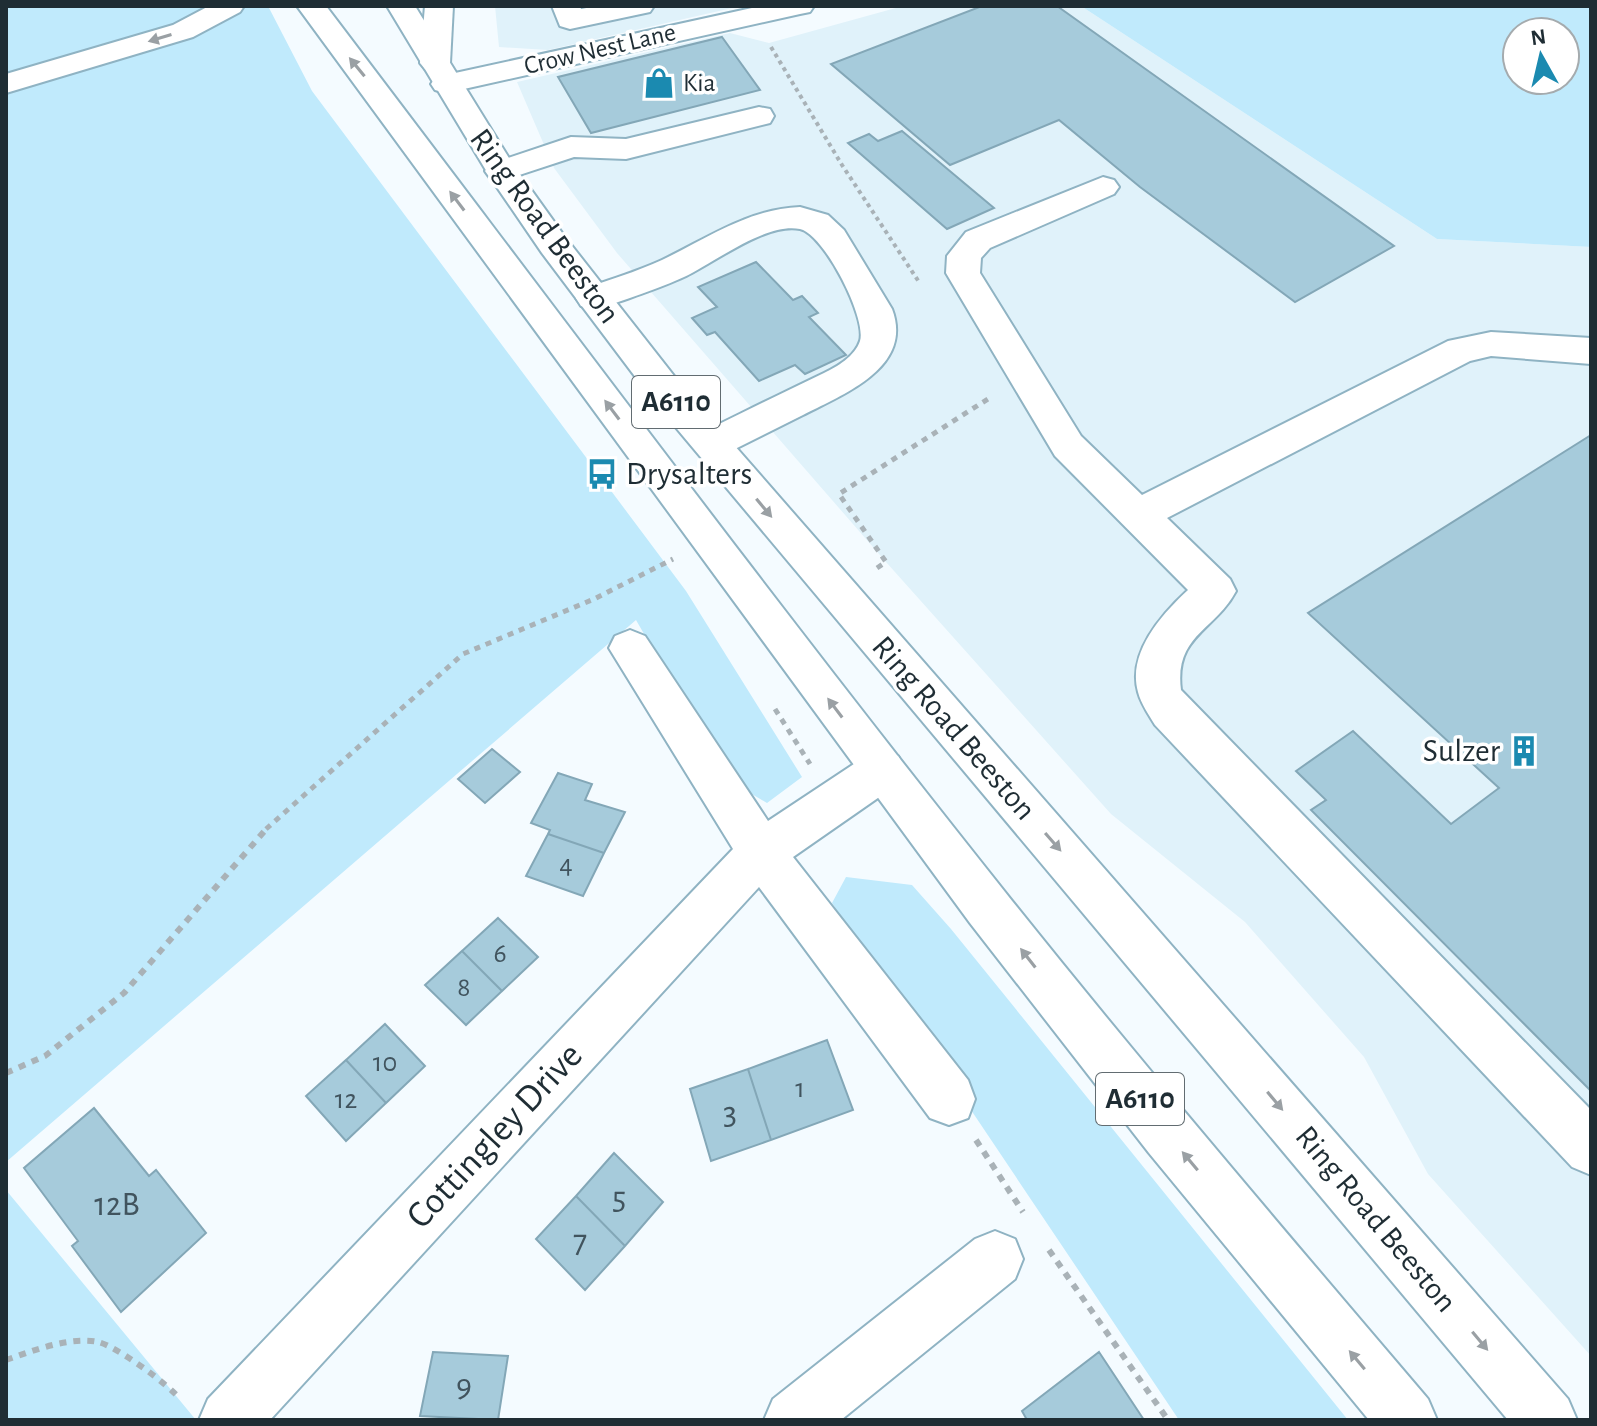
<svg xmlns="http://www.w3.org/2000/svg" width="1597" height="1426" font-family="'Alegreya Sans',sans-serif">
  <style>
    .built { fill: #e0f2fa }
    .green { fill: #c0eafc; fill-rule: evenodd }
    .building { fill: #a6cbdb; stroke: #83a7b7; stroke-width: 2 }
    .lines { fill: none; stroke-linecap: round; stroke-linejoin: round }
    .minor-casing { stroke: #8fb3c3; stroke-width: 4 }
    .major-casing { stroke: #8fb3c3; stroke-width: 4 }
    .highway-casing { stroke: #8fb3c3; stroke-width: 4 }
    .path-far2 { stroke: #a9b2b7; stroke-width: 4; stroke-dasharray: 4 4; stroke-linecap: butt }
    .path-far1 { stroke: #a9b2b7; stroke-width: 5; stroke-dasharray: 6 6; stroke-linecap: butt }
    .path { stroke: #a9b2b7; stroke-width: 6; stroke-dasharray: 7 7; stroke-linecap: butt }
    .minor { fill: #fff; fill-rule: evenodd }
    .major { fill: #fff; fill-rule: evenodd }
    .highway { fill: #fff; fill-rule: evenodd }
    .oneway { fill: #9aa0a4 }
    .labels { text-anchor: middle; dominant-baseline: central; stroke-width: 7; stroke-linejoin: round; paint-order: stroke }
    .far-street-label { font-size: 26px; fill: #1f2d34; stroke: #fff }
    .far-poi-label { font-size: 26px; fill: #1f2d34; stroke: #fff; text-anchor: start }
    .number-label { font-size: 28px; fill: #41545e }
    .shield { fill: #fff; stroke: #626c71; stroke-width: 2 }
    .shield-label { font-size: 30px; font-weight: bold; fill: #1f2d34 }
    .street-label { font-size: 32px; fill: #1f2d34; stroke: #fff }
    .poi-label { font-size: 32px; fill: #1f2d34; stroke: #fff; text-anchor: start }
    .near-number-label { font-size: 34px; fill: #41545e }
    .near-street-label { font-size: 38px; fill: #1f2d34; stroke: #fff }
  </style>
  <rect width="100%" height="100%" fill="#f4fbff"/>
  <path class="built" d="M495,6H741L548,50L499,47Z
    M903,6H1081L1437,239L1591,247V1356L1428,1174L1364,1057L1245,922L1111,814L886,562L617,253L554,168L517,82L730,33L769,43Z"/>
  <path class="green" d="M6,6H268L312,91L686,591L802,777L767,803L728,780L636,620L6,1162Z
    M1081,6H1591V247L1437,239ZM1565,32V80H1517V32Z
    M846,877L912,885L951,929L1348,1420H1179L832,903Z
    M6,1190L196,1420H6Z"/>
  <path class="building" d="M982,6H1057L1394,246L1295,302L1140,187L1059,120L950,165L831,64Z
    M722,37L760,90L591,133L558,77Z
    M902,131L994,208L947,229L848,143L869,134L878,141Z
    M756,262L793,300L802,296L818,313L809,317L846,355L805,374L795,365L759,381L715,332L707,335L692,318L717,307L698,287Z
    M1591,435V1091L1311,810L1326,800L1296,771L1353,731L1451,824L1499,788L1308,613Z
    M492,749L520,772L485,803L458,779Z
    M558,773L592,784L585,800L625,812L604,853L548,834L550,830L531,823Z
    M548,834L604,853L583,896L526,876Z
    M498,918L538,957L502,991L462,951Z
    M462,951L502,991L466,1025L425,985Z
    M385,1024L425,1066L386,1103L346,1060Z
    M827,1040L853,1110L771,1140L748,1069Z
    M346,1060L386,1103L346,1141L306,1096Z
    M748,1069L771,1140L711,1161L690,1089Z
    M94,1108L149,1176L156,1170L206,1233L121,1312L72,1246L78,1241L24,1168Z
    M614,1153L663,1202L625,1246L576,1196Z
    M576,1196L625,1246L585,1290L536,1239Z
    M433,1352L508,1356L498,1420L420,1416Z
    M1099,1352L1144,1420H1027L1022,1411Z"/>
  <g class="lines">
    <defs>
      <path id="minor" d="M209,6H244L240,12L193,37L6,93V74L173,25Z
        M552,6H580L581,9L597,6H654L650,12L570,29L560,26Z
        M761,6H814L810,12L800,14L446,93L435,90L431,84L435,78L446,75Z
        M759,107L770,109L774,116L770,123L626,159L574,157L501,181L490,178L485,171L490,164L571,137L626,139Z
        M1103,177L1114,180L1119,187L1114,194L990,248L981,258L980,273L1081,436L1142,495L1448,341L1491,332L1591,338V364L1491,356L1470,361L1167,518L1230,579L1236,591C1215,631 1174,635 1181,690L1591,1110V1175L1572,1167L1155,725C1149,715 1141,704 1138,692C1127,653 1162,614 1188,590L1055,456L946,273L947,256L966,232Z
        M800,207L828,215L844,230L892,309C914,367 844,394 803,415C777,428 751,441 725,454L712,458L699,454L693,444L699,434C740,414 782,393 824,373C837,367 855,356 860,341C867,318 824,234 800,229C766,222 714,263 684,277C665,286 646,292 627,299C611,304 598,311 581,306L576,298L581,290C608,280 636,272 662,260C708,238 748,209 800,207Z
        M630,630L645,636L768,821L866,756L882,750L898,756L905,770L898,784L793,857L968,1080L975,1099L968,1118L949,1125L930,1118L759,887L270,1420H199L208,1399L733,849L609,648L615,636Z
        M995,1231L1015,1239L1023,1259L1015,1279L841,1420H764L773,1399L975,1239Z"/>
      <path id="major" d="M425,6H453L450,63L445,69L435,72L425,69L420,63Z"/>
      <path id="highway" d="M297,6H326C551,302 773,601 1005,892C1142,1064 1285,1231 1428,1399L1437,1420H1369L1149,1153L970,923Z
        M387,6H415L512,163L565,237L678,381L1568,1399L1577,1420H1508L652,399L542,253L490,177Z"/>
    </defs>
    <use href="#minor" class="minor-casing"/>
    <use href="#major" class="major-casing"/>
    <use href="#highway" class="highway-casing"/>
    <path class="path-far2" d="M771,47L842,165L919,282"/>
    <path class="path-far1" d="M877,568L886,562L839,494L991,397
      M775,709L810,764
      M266,829L463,654L594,599L673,559"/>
    <path class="path" d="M6,1073L45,1056L124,993L268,827
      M976,1140L1023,1212
      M1049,1250L1168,1420
      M6,1360C32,1351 70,1336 98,1342C116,1346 168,1384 180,1399"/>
    <use href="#minor" class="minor"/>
    <use href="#major" class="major"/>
    <use href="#highway" class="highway"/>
  </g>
  <defs><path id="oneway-solid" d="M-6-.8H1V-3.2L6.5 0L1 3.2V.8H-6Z" transform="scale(2)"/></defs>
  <g class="oneway">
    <use href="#oneway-solid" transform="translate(160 38) rotate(163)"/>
    <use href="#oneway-solid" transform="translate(357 67) rotate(-129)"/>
    <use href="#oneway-solid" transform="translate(457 201) rotate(-127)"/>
    <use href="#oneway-solid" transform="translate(612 410) rotate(-127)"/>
    <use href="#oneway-solid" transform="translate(764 508) rotate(50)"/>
    <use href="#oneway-solid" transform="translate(835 708) rotate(-127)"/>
    <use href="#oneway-solid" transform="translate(1053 842) rotate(49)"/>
    <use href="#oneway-solid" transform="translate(1028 958) rotate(-128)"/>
    <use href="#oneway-solid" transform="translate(1275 1101) rotate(50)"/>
    <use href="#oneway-solid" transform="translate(1190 1161) rotate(-130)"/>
    <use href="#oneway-solid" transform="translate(1480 1341) rotate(50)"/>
    <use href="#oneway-solid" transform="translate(1357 1360) rotate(-130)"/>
  </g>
  <defs>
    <symbol id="shop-bare" viewBox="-9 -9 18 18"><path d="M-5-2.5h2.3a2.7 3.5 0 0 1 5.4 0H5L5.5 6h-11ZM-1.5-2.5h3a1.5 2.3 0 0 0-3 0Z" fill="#1b8ab0" stroke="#fff" stroke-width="2.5" paint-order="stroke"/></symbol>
    <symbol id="bus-bare" viewBox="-9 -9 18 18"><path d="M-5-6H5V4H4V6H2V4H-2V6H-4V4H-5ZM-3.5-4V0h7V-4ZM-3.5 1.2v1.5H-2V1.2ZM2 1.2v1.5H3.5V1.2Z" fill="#1b8ab0" stroke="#fff" stroke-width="2.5" paint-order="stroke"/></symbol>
    <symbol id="building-bare" viewBox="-9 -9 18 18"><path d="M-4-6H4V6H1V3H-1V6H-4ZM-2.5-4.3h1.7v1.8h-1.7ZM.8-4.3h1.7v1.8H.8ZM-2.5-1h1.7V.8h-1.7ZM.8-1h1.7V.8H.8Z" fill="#1b8ab0" stroke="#fff" stroke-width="2.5" paint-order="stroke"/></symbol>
  </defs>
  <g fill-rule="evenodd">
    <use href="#shop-bare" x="637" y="61" width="44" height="44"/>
    <use href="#bus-bare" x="580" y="452" width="44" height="44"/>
    <use href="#building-bare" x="1502" y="729" width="44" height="44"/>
  </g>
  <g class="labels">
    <g class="far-street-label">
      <text transform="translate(600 49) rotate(-13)">Crow Nest Lane</text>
    </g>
    <g class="far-poi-label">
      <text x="683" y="83">Kia</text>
    </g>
    <g class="number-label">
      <text x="566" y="865">4</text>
      <text x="500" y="954">6</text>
      <text x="464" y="988">8</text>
      <text x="385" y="1063">10</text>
      <text x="800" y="1089">1</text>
      <text x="346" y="1100">12</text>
    </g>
    <g class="shield">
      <rect x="632" y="376" width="88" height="52" rx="6"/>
      <rect x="1096" y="1073" width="88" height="52" rx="6"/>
    </g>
    <g class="shield-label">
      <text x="676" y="402">A6110</text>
      <text x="1140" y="1099">A6110</text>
    </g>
    <g class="street-label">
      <text transform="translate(545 226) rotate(54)">Ring Road Beeston</text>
      <text transform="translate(954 728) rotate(49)">Ring Road Beeston</text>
      <text transform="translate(1376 1219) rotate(50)">Ring Road Beeston</text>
    </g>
    <g class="poi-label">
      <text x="626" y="474">Drysalters</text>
      <text x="1500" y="751" text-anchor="end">Sulzer</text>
    </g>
    <g class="near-number-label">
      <text x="730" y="1114">3</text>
      <text x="619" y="1199">5</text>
      <text x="117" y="1205">12B</text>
      <text x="580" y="1242">7</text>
      <text x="464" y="1386">9</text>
    </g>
    <g class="near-street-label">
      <text transform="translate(495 1136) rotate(-47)">Cottingley Drive</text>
    </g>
  </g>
  <rect width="1597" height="1426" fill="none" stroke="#1f2d34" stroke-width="16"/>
  <g transform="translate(1541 56) rotate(352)"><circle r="38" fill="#ffffff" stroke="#a5abae" stroke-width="2"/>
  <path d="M0-6L14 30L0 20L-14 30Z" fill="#1b8ab0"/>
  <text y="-12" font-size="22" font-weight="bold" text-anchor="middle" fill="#1f2d34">N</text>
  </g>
</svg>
